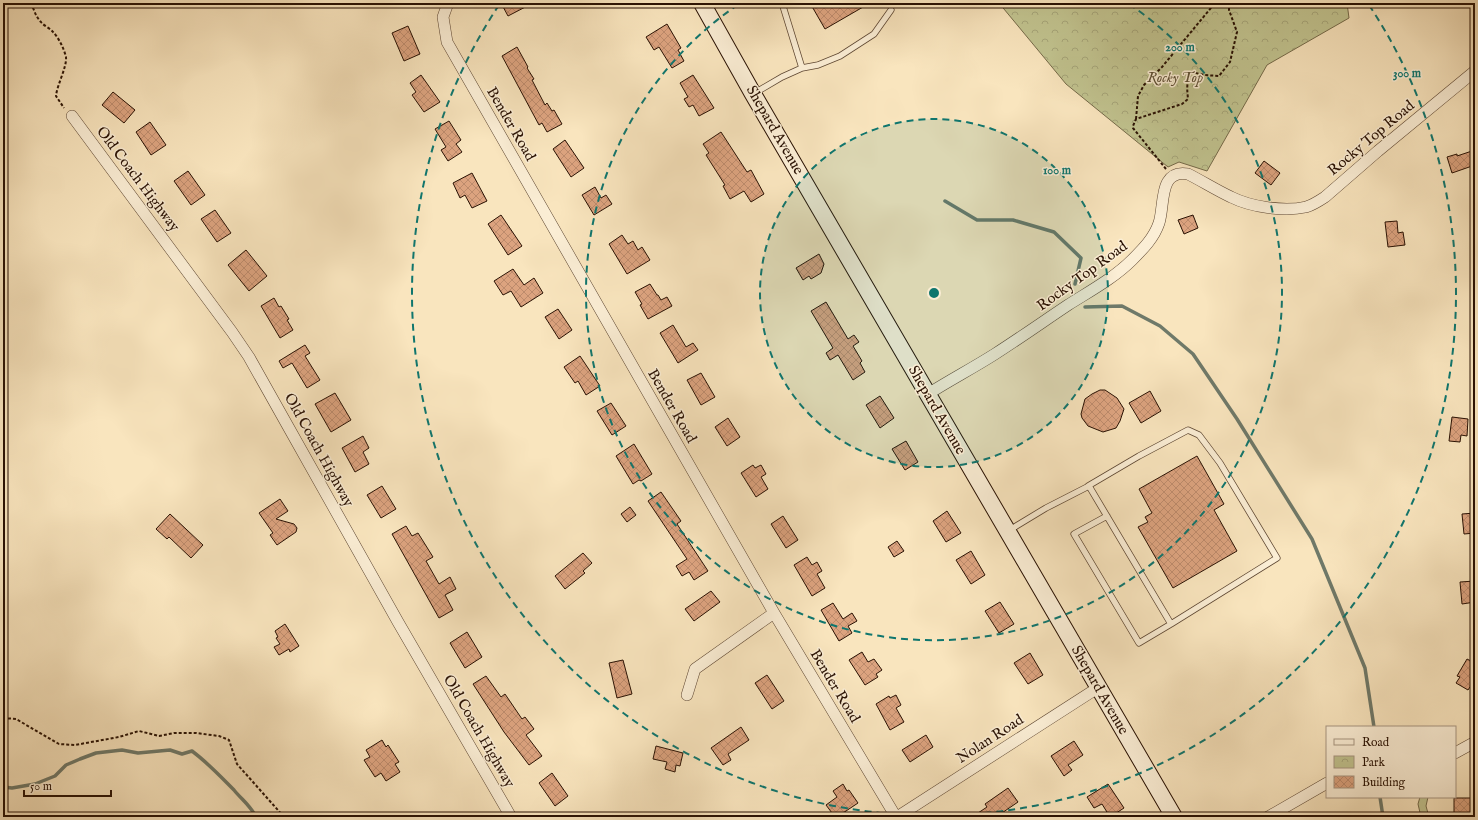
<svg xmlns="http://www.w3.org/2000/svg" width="1478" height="820" font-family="'IM FELL English',serif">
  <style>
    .park { fill: url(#park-crowns); stroke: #756a49 }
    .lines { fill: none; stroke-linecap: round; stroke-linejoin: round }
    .stream { stroke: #6f7969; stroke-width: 3.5 }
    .building { fill: url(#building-cross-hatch); stroke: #291103 }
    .lane-casing { stroke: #5d4632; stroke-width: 7 }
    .street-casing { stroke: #5d4632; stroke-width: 12 }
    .secondary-casing { stroke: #291103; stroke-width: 18 }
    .path { stroke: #291103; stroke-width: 2; stroke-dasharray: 3 2; stroke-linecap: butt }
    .lane { stroke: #fbeed5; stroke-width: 5.5 }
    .street { stroke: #fbeed5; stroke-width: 11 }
    .secondary { stroke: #fbeed5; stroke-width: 16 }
    .ring { fill: none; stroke: #0f766e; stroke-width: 2; stroke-dasharray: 7 5 }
    .labels { text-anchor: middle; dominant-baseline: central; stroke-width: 3; stroke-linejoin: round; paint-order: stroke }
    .park-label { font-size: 15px; font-style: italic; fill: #5e4f34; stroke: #fbeed5 }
    .street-label { font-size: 15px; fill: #291103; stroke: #fbeed5 }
    .centre { fill: #0f766e; stroke: #fbeed5; stroke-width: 2 }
    .ring-label { font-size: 12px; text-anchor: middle; font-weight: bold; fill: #0f766e; stroke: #fbeed5; stroke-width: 3; stroke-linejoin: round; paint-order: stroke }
  </style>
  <defs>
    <pattern id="park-crowns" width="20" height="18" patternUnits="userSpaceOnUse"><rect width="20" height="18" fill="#c1c38f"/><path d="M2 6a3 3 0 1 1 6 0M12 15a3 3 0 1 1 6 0" fill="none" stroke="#a6a67a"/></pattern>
    <pattern id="building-cross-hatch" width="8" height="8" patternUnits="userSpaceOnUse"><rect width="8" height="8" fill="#dca37f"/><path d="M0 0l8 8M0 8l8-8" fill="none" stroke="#bd8b6c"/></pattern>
  </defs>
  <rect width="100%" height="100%" fill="#f9e5be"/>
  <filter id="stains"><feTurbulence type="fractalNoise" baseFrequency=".005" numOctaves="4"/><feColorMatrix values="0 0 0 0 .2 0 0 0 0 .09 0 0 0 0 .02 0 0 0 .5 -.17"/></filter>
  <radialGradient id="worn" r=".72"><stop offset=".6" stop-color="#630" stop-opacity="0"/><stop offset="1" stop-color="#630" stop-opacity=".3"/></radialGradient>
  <path class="park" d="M999,3H1347L1349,18L1267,65L1207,171L1179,162L1168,167L1066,84Z
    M1420,797H1428L1426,806L1429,817H1421L1418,804Z"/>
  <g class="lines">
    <path class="stream" d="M945,201L977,220H1013L1054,232L1081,258L1075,284
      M1085,307L1122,306L1160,326L1193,354L1237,419L1312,539L1365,668L1374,727
      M3,787L12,788L35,784L55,776L66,765L80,759L96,753L122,750L138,753L170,750L182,754L192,751C208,763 220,776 234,790C242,800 250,805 256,817
      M1380,797L1383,817
      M1330,817L1336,815L1343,817"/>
  </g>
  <path class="building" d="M501,3H533L508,16Z
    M810,3H870L825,29Z
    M667,24L681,48L678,50L684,61L672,68L659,47L654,50L646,37Z
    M408,26L420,54L404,61L392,33Z
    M517,47L528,67L527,68L534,79L532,80L545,105L547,103L552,111L554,110L562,124L547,132L542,123L539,125L502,56Z
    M421,75L440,102L424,112L412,95L416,92L410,83Z
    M693,75L714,108L699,116L693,105L689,107L684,99L688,97L680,83Z
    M113,92L135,110L124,123L102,105Z
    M449,121L461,140L456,144L462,152L448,161L441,150L446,147L435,129Z
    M150,122L166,145L151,155L136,132Z
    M721,132L747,172L751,170L764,194L751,202L744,191L730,199L723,186L725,185L706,155L709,153L703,144Z
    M565,140L584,168L571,177L553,149Z
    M1472,151L1475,165L1452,173L1447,157L1457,154V156Z
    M1264,161L1280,173L1271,185L1255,173Z
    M188,171L205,195L191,205L174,181Z
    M472,173L487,201L472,208L465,195L460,198L453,183Z
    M595,187L601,198L606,195L612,204L594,215L582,195Z
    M215,210L231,233L217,242L201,219Z
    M501,215L522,246L508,255L488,224Z
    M1193,215L1198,228L1184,234L1178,220Z
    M1397,221L1398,233L1403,232L1405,245L1388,247L1385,222Z
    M622,235L628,244L633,241L638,250L642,247L650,260L627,274L609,244Z
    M246,250L267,276L249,291L228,265Z
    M819,254L824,264L821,273L811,279L809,276L803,280L796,268Z
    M513,269L524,285L534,278L543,293L521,307L511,291L503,295L494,281Z
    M650,284L657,295H658L661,300L667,297L672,306L648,319L640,305L642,304L635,292Z
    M274,298L279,307L281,306L289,319L287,320L293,330L280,338L261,306Z
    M826,302L848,339L854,335L859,342L853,346L862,361L860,363L865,372L853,380L838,355L830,360L826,353L833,348L811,311Z
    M558,309L572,330L559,339L545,317Z
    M673,325L686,347L693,343L698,350L678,363L660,333Z
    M305,345L310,353L305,356L320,380L307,388L292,363L283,368L279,361Z
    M580,356L600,386L586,395L578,381L575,383L564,367Z
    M701,373L715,397L701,405L687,380Z
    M1100,390H1105L1117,398L1124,409L1120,421L1116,428L1103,432L1088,426L1082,418L1081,414L1085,399L1092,394Z
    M1150,391L1161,411L1141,423L1129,403Z
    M335,393L351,420L331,432L315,404Z
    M880,396L894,418L880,428L866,405Z
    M611,403L626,426L612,435L597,411Z
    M1452,417L1468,419L1467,436L1461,435L1460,442L1449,441Z
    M728,418L740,437L727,446L715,427Z
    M363,436L369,448L363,452L369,464L355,472L342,448Z
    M906,441L918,462L905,470L892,449Z
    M634,444L652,474L641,481L639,480L633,484L616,456Z
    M1197,456L1224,504L1214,510L1237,551L1173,588L1138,527L1148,522L1145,517L1152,513L1139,489Z
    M753,465L755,468L761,465L766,474L761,477L768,489L756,497L741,473Z
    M382,486L396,509L381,518L367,495Z
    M661,492L681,521L677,524L708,571L694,580L689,572L682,576L676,566L687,559L648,501Z
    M280,499L288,511L276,519L294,524L297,528L296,532L277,545L270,535L273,533L259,513Z
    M630,507L636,515L627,522L621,514Z
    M947,511L961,533L946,542L933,521Z
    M1475,513V533L1464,534L1462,514Z
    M170,514L203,545L191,558L169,537L167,539L156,529Z
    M783,516L798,540L786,548L771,524Z
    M406,526L412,536L418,533L433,557L426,561L439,584L450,577L456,589L445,595L453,610L439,618L392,534Z
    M897,541L904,551L894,557L888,547Z
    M971,551L985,575L971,584L956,560Z
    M583,553L592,563L583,571L585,573L565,589L555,576Z
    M807,557L812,565L817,562L822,571L817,574L825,588L812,596L794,565Z
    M1475,581V602L1462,604L1460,582Z
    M711,591L720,602L694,621L685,609Z
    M1000,602L1014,624L999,633L985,611Z
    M833,603L843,619L852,613L857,621L848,626L852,633L839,641L821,610Z
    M285,624L299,646L290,652L289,649L279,655L274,647L280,644L276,638L278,637L275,631Z
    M467,632L482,657L465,668L450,643Z
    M862,652L868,662L874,659L882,670L876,674L878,677L865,685L849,660Z
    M1030,653L1043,675L1028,684L1014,663Z
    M1467,659L1475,663V686L1472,684L1468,690L1456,683L1460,677L1457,676Z
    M623,660L632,694L617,698L609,663Z
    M767,675L784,701L772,709L755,683Z
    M486,676L501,697L505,694L522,719L525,717L534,729L526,735L542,756L529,765L504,732L473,684Z
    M896,695L901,705L896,708L904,722L890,730L876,704L889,696L890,698Z
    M741,727L749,740L728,754L731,760L723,765L711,748Z
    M926,735L933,747L910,762L902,750Z
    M382,740L386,747L388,745L399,762L395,764L400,772L386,781L381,773L375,777L364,760L370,757L366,750Z
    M1074,741L1083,755L1068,765L1072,770L1064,776L1051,756Z
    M656,746L683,753L680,766L676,765L675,772L665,769L667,762L653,759Z
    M552,773L568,796L555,806L539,783Z
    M843,784L847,791L849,790L858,803L837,817H835L826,805L837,797L833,791Z
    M1108,784L1124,808L1110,817L1102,804L1094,808L1087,797Z
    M1008,788L1018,802L996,817H972L987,807L985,804Z
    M1454,798H1475V817H1454Z"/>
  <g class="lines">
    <defs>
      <path id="lane" d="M782,3L802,68
        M753,94L782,77L802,68L818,65L840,56L874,34L891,10
        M1088,486L1139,456L1188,430L1199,435L1220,463L1277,558L1171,624
        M1008,531L1046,508L1089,486L1171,624L1139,643L1074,534L1107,516"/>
      <path id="street" d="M448,3L443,17L447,42L774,613L896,817
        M72,116L232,332L249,357L398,622L511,817
        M928,394C950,380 973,368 995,354C1020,338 1044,321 1068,305C1090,291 1114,278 1132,260C1143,249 1154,238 1159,223C1165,205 1158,169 1188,174C1202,181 1216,190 1231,197C1251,207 1284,212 1306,207C1313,205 1319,201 1325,197L1378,151L1475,71
        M687,695L695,669L774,613
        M1455,753L1475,742
        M897,817L1099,687
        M1268,817L1327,783"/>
      <path id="secondary" d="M702,3L753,94L1174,817"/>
    </defs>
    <use href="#lane" class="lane-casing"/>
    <use href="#street" class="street-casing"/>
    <use href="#secondary" class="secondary-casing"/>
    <path class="path" d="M31,3C34,10 36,17 41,22C44,26 50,28 53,32C59,38 64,49 66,57C67,67 57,85 56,96L64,108
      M1136,119L1138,96L1144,85L1162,67L1215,3
      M1166,169L1133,128V126L1136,119L1182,104L1188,99C1187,89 1186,81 1192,72L1204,75L1219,76L1230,62L1237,32L1229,10V3
      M3,718L16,719L59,744L75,745L119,737L139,731L159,736L174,733H196L219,736L229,740L237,764L284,817"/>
    <use href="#lane" class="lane"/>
    <use href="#street" class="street"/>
    <use href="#secondary" class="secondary"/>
  </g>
  <circle cx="934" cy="293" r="174" fill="#0f766e" fill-opacity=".12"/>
  <g class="ring">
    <circle cx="934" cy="293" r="174"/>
    <path d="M1129 4A348 348 0 1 1 739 4"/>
    <path d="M1369 5A522 522 0 1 1 499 5"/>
  </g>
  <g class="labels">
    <g class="park-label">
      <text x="1175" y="77">Rocky Top</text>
    </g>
    <g class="street-label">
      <text transform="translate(511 124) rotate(60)">Bender Road</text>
      <text transform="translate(775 130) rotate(60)">Shepard Avenue</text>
      <text transform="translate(1371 138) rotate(-40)">Rocky Top Road</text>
      <text transform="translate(138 179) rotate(53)">Old Coach Highway</text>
      <text transform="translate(1082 276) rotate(-36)">Rocky Top Road</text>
      <text transform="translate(672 406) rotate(60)">Bender Road</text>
      <text transform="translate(937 410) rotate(60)">Shepard Avenue</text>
      <text transform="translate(319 450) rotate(61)">Old Coach Highway</text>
      <text transform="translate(835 686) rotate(59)">Bender Road</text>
      <text transform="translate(1100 690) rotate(60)">Shepard Avenue</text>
      <text transform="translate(479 731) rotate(60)">Old Coach Highway</text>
      <text transform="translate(990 739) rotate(-33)">Nolan Road</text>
    </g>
  </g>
  <circle cx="934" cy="293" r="6" class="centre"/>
  <g class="ring-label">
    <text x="1180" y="51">200 m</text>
    <text x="1407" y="77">300 m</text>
    <text x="1057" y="174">100 m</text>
  </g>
  <rect width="1478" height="820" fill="none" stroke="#f9e5be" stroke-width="16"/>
  <rect x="4" y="4" width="1470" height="812" fill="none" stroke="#291103" stroke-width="2"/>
  <rect x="8" y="8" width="1462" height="804" fill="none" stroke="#291103"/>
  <rect x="1326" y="726" width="130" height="72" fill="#fbeed5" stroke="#a79681"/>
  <rect x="1334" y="739" width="20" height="6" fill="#fbeed5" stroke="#a79681"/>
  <text x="1362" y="746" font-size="12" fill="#291103">Road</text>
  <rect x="1334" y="756" width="20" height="12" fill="url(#park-crowns)" stroke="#a79681"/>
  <text x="1362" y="766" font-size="12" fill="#291103">Park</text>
  <rect x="1334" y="776" width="20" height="12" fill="url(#building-cross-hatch)" stroke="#a79681"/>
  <text x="1362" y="786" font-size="12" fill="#291103">Building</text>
  <path d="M24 790v6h87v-6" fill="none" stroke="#291103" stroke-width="2"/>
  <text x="30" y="790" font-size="12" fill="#291103" stroke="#fbeed5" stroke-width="3" paint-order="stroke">50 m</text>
  <rect width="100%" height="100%" filter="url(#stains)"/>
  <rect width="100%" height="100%" fill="url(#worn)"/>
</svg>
